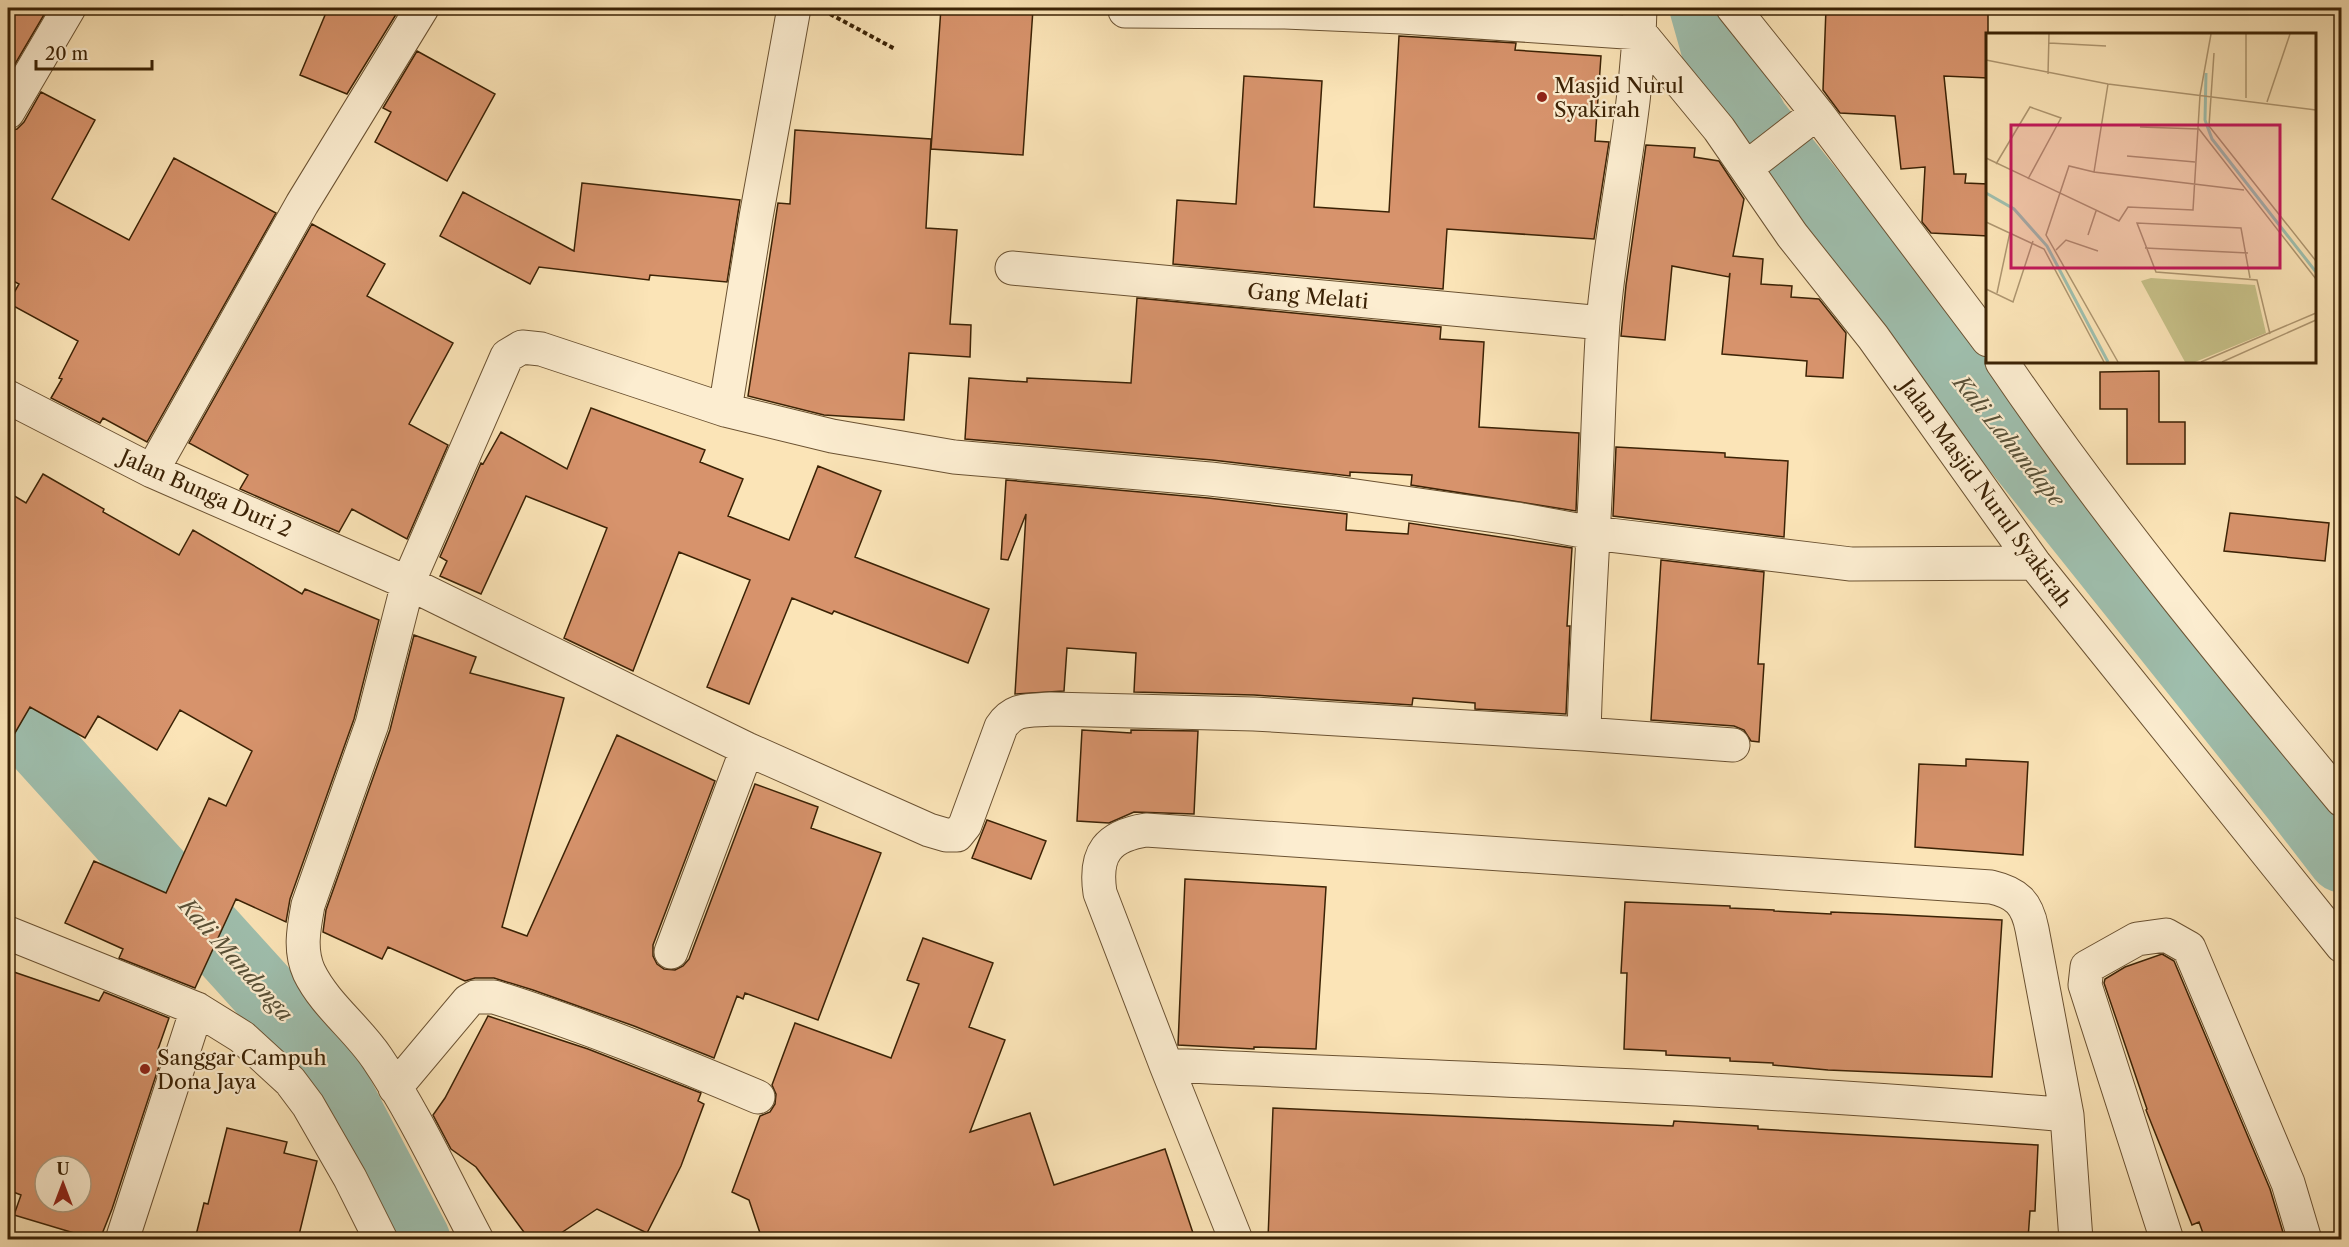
<svg xmlns="http://www.w3.org/2000/svg" width="2349" height="1247" font-family="'Libre Caslon Text',serif">
  <style>
    .lines { fill: none; stroke-linecap: round; stroke-linejoin: round }
    .river { stroke: #9fbfae; stroke-width: 69 }
    .building { fill: #d7936c; stroke: #3b2205; stroke-width: 1.5; fill-rule: evenodd }
    .minor-casing { stroke: #6b5232; stroke-width: 35 }
    .path { stroke: #3b2205; stroke-width: 4; stroke-dasharray: 4.5 3; stroke-linecap: butt }
    .minor { stroke: #fcedd0; stroke-width: 33 }
    .poi-dot { fill: #8f2418; stroke: #fcedd0; stroke-width: 2 }
    .labels { text-anchor: middle; dominant-baseline: central; stroke-width: 4.5; stroke-linejoin: round; paint-order: stroke }
    .poi-label { font-size: 21px; fill: #3b2205; stroke: #fcedd0; text-anchor: start }
    .street-label { font-size: 21px; fill: #3b2205; stroke: #fcedd0 }
    .water-label { font-size: 22px; font-style: italic; fill: #595138; stroke: #fcedd0 }
    .inset-river { fill: none; stroke: #9fbfae; stroke-width: 3 }
    .inset-road { fill: none; stroke: #ae9670; stroke-width: 1.5 }
    .view { fill: #c2185b; fill-opacity: 0.15; stroke: #c2185b; stroke-width: 3 }
    .inset-edge { fill: none; stroke: #3b2205; stroke-width: 3 }
  </style>
  <rect width="100%" height="100%" fill="#fbe4b7"/>
  <filter id="stains"><feTurbulence type="fractalNoise" baseFrequency=".00333" numOctaves="4"/><feColorMatrix values="0 0 0 0 .2 0 0 0 0 .09 0 0 0 0 .02 0 0 0 .5 -.17"/></filter>
  <radialGradient id="worn" r=".72"><stop offset=".6" stop-color="#630" stop-opacity="0"/><stop offset="1" stop-color="#630" stop-opacity=".3"/></radialGradient>
  <g class="lines">
    <path class="river" d="M1704,8L1715,47L1755,122L2295,797L2342,858
      M8,714L27,730L315,1048L416,1240"/>
  </g>
  <path class="building" d="M8,8H48L8,76Z
    M328,8H400L347,94L300,75Z
    M941,8L1033,9L1023,155L931,149Z
    M1826,8H1937L1988,10V78L1944,76L1954,174H1966L1965,183L1988,184V236L1931,233L1922,222L1925,167L1901,169L1895,116L1840,113L1823,90Z
    M1399,36L1516,43L1515,50L1601,56L1595,141L1609,142L1594,239L1447,229L1443,289L1173,264L1177,200L1236,204L1244,76L1322,81L1314,207L1389,212Z
    M417,51L495,94L447,181L375,142L391,112L383,108Z
    M41,92L95,120L52,199L129,240L174,158L276,213L147,442L103,418L100,423L51,398L62,379L59,378L78,341L8,303L19,284L8,278V131L17,129L24,122Z
    M795,130L931,139L926,228L957,230L950,324L971,325L970,357L909,353L904,420L824,415L748,396L778,203L790,204Z
    M1646,145L1695,148L1694,157L1719,161L1744,199L1733,256L1763,259L1761,284L1792,286L1791,297L1819,299L1846,333L1843,378L1806,376L1807,361L1722,354L1730,273L1729,277L1672,266L1665,340L1621,336L1626,285Z
    M582,183L740,200L727,282L650,275L649,280L539,267L530,284L440,236L463,192L574,251Z
    M312,224L385,264L367,296L453,343L409,424L448,445L407,539L352,509L339,532L240,489L248,475L189,443Z
    M1137,298L1441,327L1440,339L1484,342L1479,427L1579,433L1576,511L1411,485L1412,475L1350,472V476L1212,460L965,439L969,378L1027,382V378L1131,383Z
    M2159,371V422H2185V464H2127V409H2100V372Z
    M591,408L705,450L700,462L743,479L728,516L789,540L818,466L881,491L855,557L989,609L968,663L834,611L832,614L792,598L749,704L707,687L750,580L679,552L633,671L564,638L607,528L526,496L481,594L440,576L447,561L440,557L481,463L483,464L501,432L567,469Z
    M1616,447L1725,453V457L1788,461L1784,537L1613,516Z
    M43,474L104,509L103,512L179,555L193,530L302,594L305,589L379,620L354,719L290,899L286,922L236,899L195,988L119,958L123,949L65,923L94,861L166,893L209,798L226,806L252,751L180,710L157,750L98,716L85,738L30,707L8,745V492L26,503Z
    M1006,480L1208,498L1347,514L1346,530L1408,534L1409,523L1572,548L1567,626H1570L1566,714L1475,709V703L1413,698L1412,705L1254,695L1134,692L1136,653L1067,648L1064,691L1015,694L1026,514L1008,560L1001,559Z
    M2230,513L2329,523L2325,561L2224,551Z
    M1661,560L1764,572L1758,664H1764L1759,742L1751,741L1744,730L1734,726L1651,720Z
    M414,635L476,657L470,673L564,698L502,927L527,936L617,735L715,781L653,945V956L657,964L664,969L675,970L683,966L689,959L755,784L818,807L811,828L881,853L818,1020L745,993L743,999L737,996L714,1058L634,1026L533,990L494,978H475L465,981L388,947L382,959L323,932L326,910L390,730Z
    M1082,730L1131,733V730L1198,731L1194,814L1134,812L1109,823L1077,821Z
    M1966,759L2028,762L2023,855L1915,847L1919,764L1966,766Z
    M987,820L1046,841L1031,879L972,858Z
    M1185,879L1326,887L1316,1049L1254,1047V1049L1178,1045Z
    M1625,902L1730,906V908L1774,910V911L1831,914V912L1882,914L2002,920L1992,1077L1828,1070L1773,1065V1063L1730,1061V1058L1666,1055V1051L1624,1049L1627,973H1621Z
    M923,938L993,963L969,1027L1005,1040L970,1132L1030,1113L1054,1185L1165,1149L1195,1239H762L749,1200L732,1192L760,1116L770,1112L775,1104L776,1094L772,1085L795,1023L891,1058L919,984L907,980Z
    M2162,954L2174,961L2270,1189L2285,1239H2205L2199,1222L2192,1225L2146,1110L2147,1109L2104,983L2105,979L2125,967Z
    M8,970L99,1001L104,992L169,1018L157,1052L163,1054L112,1209L100,1239H94L14,1215L21,1195L8,1190ZM45,1166H81V1202H45Z
    M488,1016L588,1049L701,1093L698,1101L704,1104L681,1166L647,1233L597,1209L552,1239H529L476,1167L451,1149L433,1115L445,1098Z
    M1273,1108L1673,1126L1674,1121L1758,1126V1129L2038,1145L2035,1211H2030L2028,1239H1268Z
    M227,1128L287,1142L284,1153L317,1161L298,1239H195L204,1203L208,1204Z"/>
  <g class="lines">
    <defs>
      <path id="minor" d="M794,8L756,217L725,410L832,436L954,457L1210,479L1335,493L1517,519L1593,533L1851,564L2034,563
        M1733,8L1817,113L1988,340
        M1125,11L1285,12L1402,17L1640,33L1719,129L1792,235L1873,337L2034,563L2342,946
        M8,112L69,8
        M1746,168L1817,113
        M1012,268L1603,323
        M2002,362C2106,515 2224,658 2342,800
        M8,397L152,471L408,583L747,749L929,830L946,835H957L965,825L1001,727C1014,707 1029,711 1051,709L1254,714L1584,734C1586,656 1591,577 1595,499C1598,440 1599,381 1603,322C1612,217 1638,114 1640,8
        M152,471L302,204L422,8
        M1584,734L1733,745
        M8,933L197,1009L242,1037L290,1081L308,1105L350,1178L381,1240
        M671,952L747,749
        M1166,1065C1466,1079 1768,1088 2067,1115
        M395,1088L468,1001L475,997H494C584,1025 671,1060 758,1097
        M122,1240L197,1009
        M477,1240C445,1180 415,1114 377,1058C357,1028 325,1005 309,972C299,950 304,927 308,905L372,724L408,583L507,356L522,347L541,349L725,410
        M1236,1240L1166,1065L1100,893C1094,853 1108,836 1146,830L1991,887C2017,893 2027,903 2032,929L2067,1115L2076,1240
        M2167,1240L2085,985L2087,967L2137,939L2166,935L2189,948L2288,1183L2305,1240"/>
    </defs>
    <use href="#minor" class="minor-casing"/>
    <path class="path" d="M2297,10L2312,8
      M830,14L895,49"/>
    <use href="#minor" class="minor"/>
  </g>
  <g class="poi-dot">
    <circle cx="1542" cy="97" r="6"/>
    <circle cx="145" cy="1069" r="6"/>
  </g>
  <g class="labels">
    <g class="poi-label">
      <text x="1554" y="85">Masjid Nurul<tspan x="1554" dy="24">Syakirah</tspan></text>
      <text x="157" y="1057">Sanggar Campuh<tspan x="157" dy="24">Dona Jaya</tspan></text>
    </g>
    <g class="street-label">
      <text transform="translate(1308 296) rotate(5)">Gang Melati</text>
      <text transform="translate(206 493) rotate(24)">Jalan Bunga Duri 2</text>
      <text transform="translate(1986 493) rotate(54)">Jalan Masjid Nurul Syakirah</text>
    </g>
    <g class="water-label">
      <text transform="translate(2009 441) rotate(51)">Kali Lahundape</text>
      <text transform="translate(236 960) rotate(48)">Kali Mandonga</text>
    </g>
  </g>
  <g transform="translate(1986 33)">
    <rect width="330" height="330" fill="#fbe4b7"/>
    <path d="M165,245L269,252L280,300L209,329H199L155,248Z" fill="#c7c189"/>
    <path class="inset-river" d="M220,40L219,87L226,106L330,239M0,160L28,176L61,213L122,329"/>
    <path class="inset-road" d="M63,10L120,13M228,20L223,93L330,228M0,27L122,51L330,77M62,41L63,1M122,51L108,139L258,157M260,65V1M281,69L304,1M154,94L213,96L330,246M141,123L209,129M0,125L133,188L142,174L207,177L214,62L225,1M10,131L44,74L75,85L42,146M108,139L83,133L60,202L132,329M0,189L58,216L118,329M102,202L110,178M159,215L262,220M70,217L80,207L112,218M264,245L255,195L151,190L170,239L271,247L284,301M0,256L27,269L47,208M11,260L24,199M215,329L330,280M236,329L330,287"/>
    <path class="view" d="M25,92H294V235H25Z"/>
    <rect width="330" height="330" class="inset-edge"/>
  </g>
  <rect width="2349" height="1247" fill="none" stroke="#fbe4b7" stroke-width="30"/>
  <rect x="9" y="9" width="2331" height="1229" fill="none" stroke="#3b2205" stroke-width="3"/>
  <rect x="15" y="15" width="2319" height="1217" fill="none" stroke="#3b2205" stroke-width="1.5"/>
  <g transform="translate(63 1184)"><circle r="28" fill="#fcedd0" stroke="#af9c7f" stroke-width="1.5"/>
  <path d="M0-4.5L10 22L0 15L-10 22Z" fill="#8f2418"/>
  <text y="-9" font-size="16" font-weight="bold" text-anchor="middle" fill="#3b2205">U</text>
  </g>
  <path d="M36 60v9h116v-9" fill="none" stroke="#3b2205" stroke-width="3"/>
  <text x="45" y="60" font-size="18" fill="#3b2205" stroke="#fcedd0" stroke-width="4.5" paint-order="stroke">20 m</text>
  <rect width="100%" height="100%" filter="url(#stains)"/>
  <rect width="100%" height="100%" fill="url(#worn)"/>
</svg>
